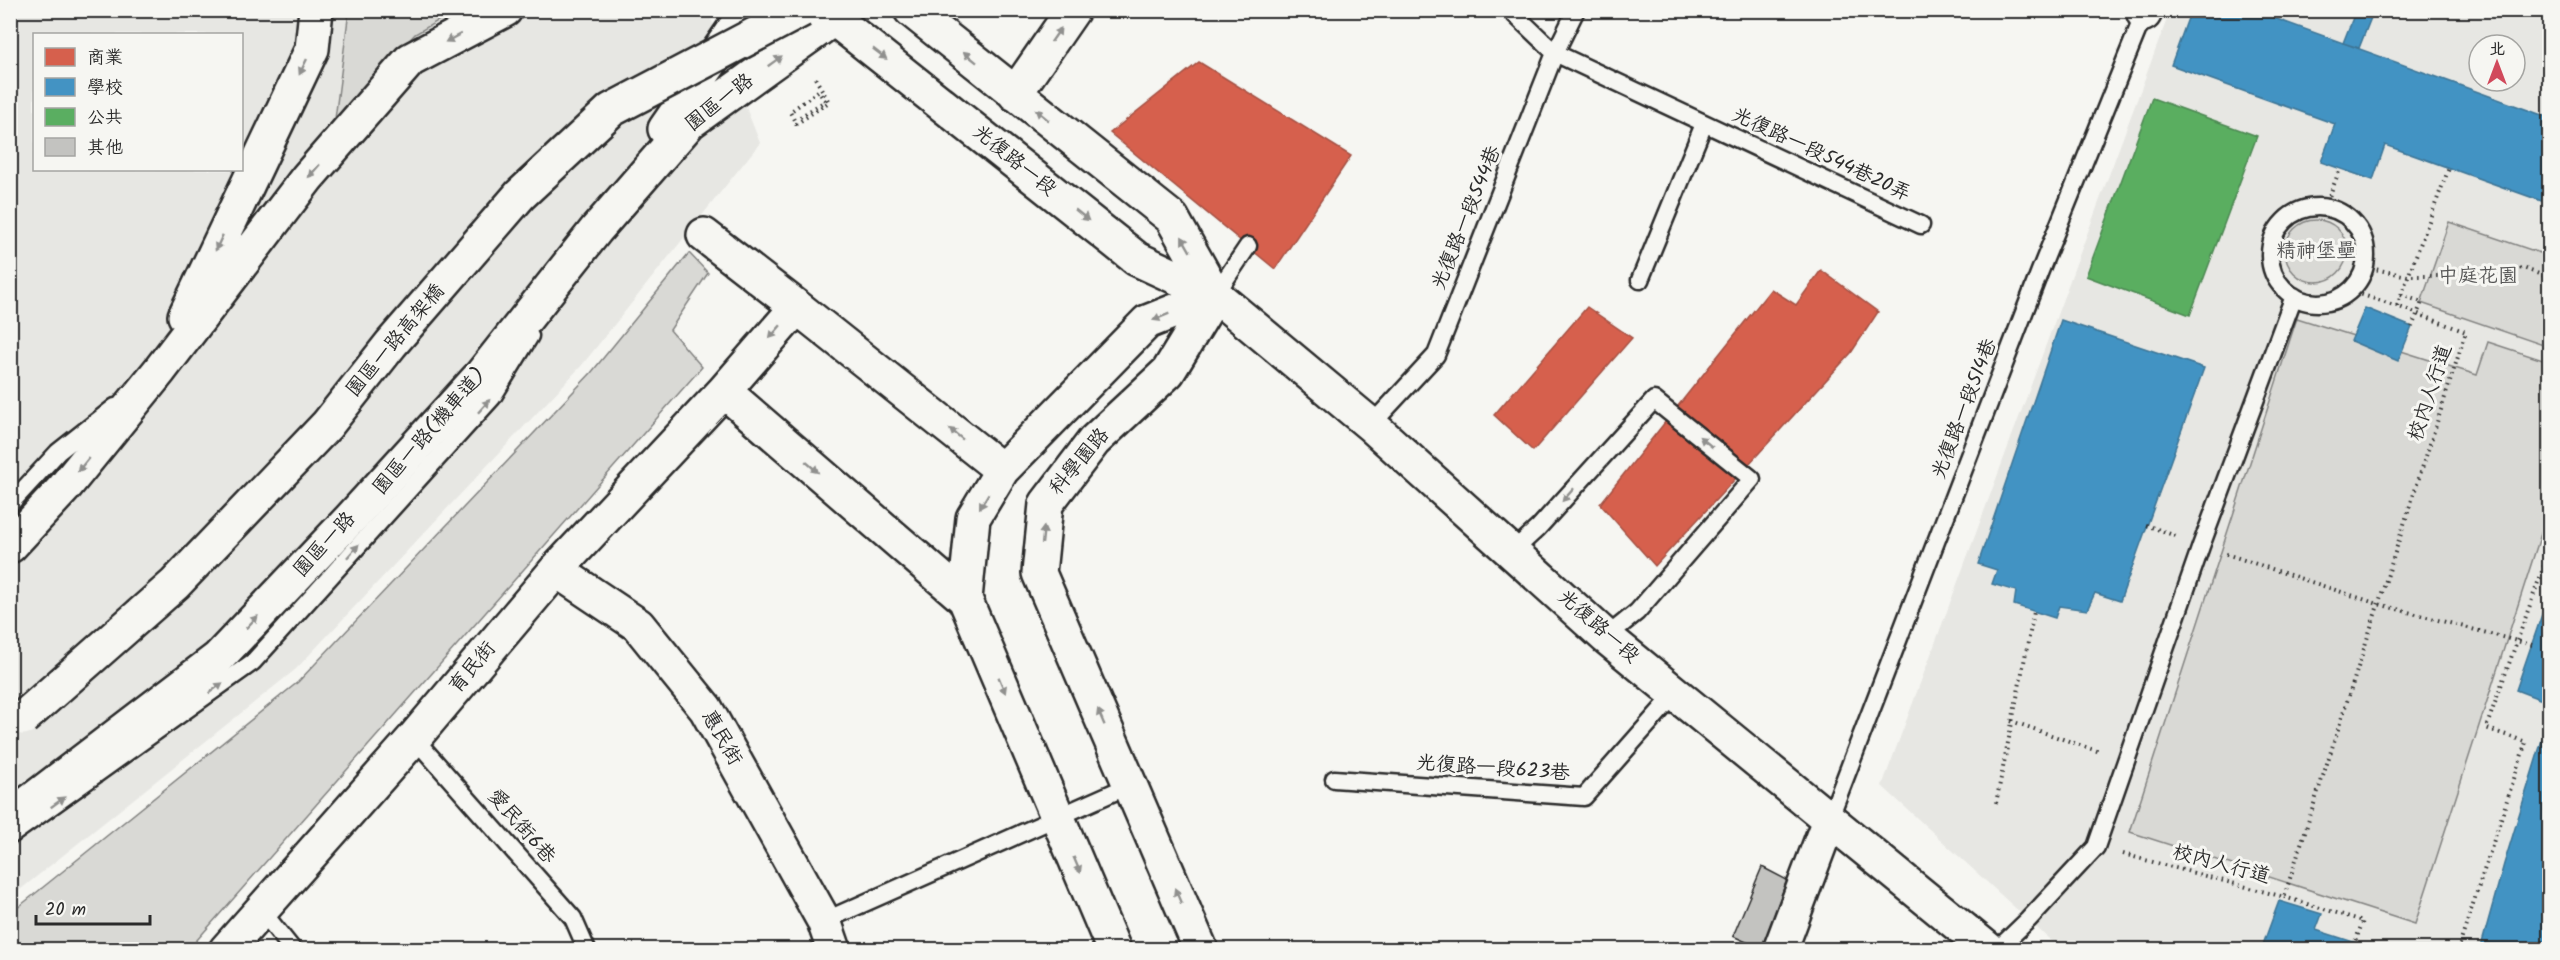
<svg xmlns="http://www.w3.org/2000/svg" width="2560" height="960" font-family="Kalam,'LXGW WenKai TC',sans-serif">
  <style>
    .built { fill: #e7e7e3; fill-rule: evenodd }
    .green { fill: #d9d9d5; stroke: #828280; stroke-width: 1.5 }
    .shops { fill: #d6604d; stroke: #a35043; stroke-width: 1.5 }
    .schools { fill: #4393c3; stroke: #3c7495; stroke-width: 1.5 }
    .public { fill: #5aae61; stroke: #4c8751; stroke-width: 1.5 }
    .building { fill: #c3c3c0; stroke: #2b2b2b; stroke-width: 1.5 }
    .lines { fill: none; stroke-linecap: round; stroke-linejoin: round }
    .lane-casing { stroke: #2b2b2b; stroke-width: 21 }
    .street-casing { stroke: #2b2b2b; stroke-width: 38 }
    .secondary-casing { stroke: #2b2b2b; stroke-width: 38 }
    .path { stroke: #2b2b2b; stroke-width: 4; stroke-dasharray: 1.5 4.5; stroke-linecap: butt }
    .lane { stroke: #f6f6f2; stroke-width: 16 }
    .street { stroke: #f6f6f2; stroke-width: 33 }
    .secondary { stroke: #f6f6f2; stroke-width: 33 }
    .secondary-bridge-casing { stroke: #2b2b2b; stroke-width: 38; stroke-linecap: butt }
    .path-bridge { stroke: #2b2b2b; stroke-width: 4; stroke-dasharray: 1.5 4.5; stroke-linecap: butt }
    .secondary-bridge { stroke: #f6f6f2; stroke-width: 33 }
    .oneway { fill: #90908e }
    .labels { text-anchor: middle; dominant-baseline: central; stroke-width: 6; stroke-linejoin: round; paint-order: stroke }
    .street-label { font-size: 20px; fill: #2b2b2b; stroke: #f6f6f2 }
    .park-label { font-size: 20px; fill: #565656; stroke: #f6f6f2 }
  </style>
  <rect width="100%" height="100%" fill="#f6f6f2"/>
  <filter id="ink" filterUnits="userSpaceOnUse"><feTurbulence type="fractalNoise" baseFrequency=".0167" numOctaves="2"/><feDisplacementMap in="SourceGraphic" scale="12" xChannelSelector="R" yChannelSelector="G"/><feConvolveMatrix kernelMatrix="1 2 1 2 8 2 1 2 1" color-interpolation-filters="sRGB"/></filter>
  <g filter="url(#ink)">
    <path class="built" d="M11,11H708L760,143L582,365L296,669L11,897ZM34,34H242V170H34Z
      M2170,11H2549V949H2060L1882,786ZM2479,45H2515V81H2479Z"/>
    <path class="green" d="M349,11H455L415,34L335,119Z
      M2285 251a31 31 0 1 1 62 0a31 31 0 1 1-62 0Z
      M2449,222L2549,256V347L2421,303Z
      M689,253L708,273L670,330L702,367L189,949H11V913L298,682L591,373Z
      M2297,318L2477,375L2488,342L2549,362V509L2415,924L2130,832Z"/>
    <path class="shops" d="M1199,62L1351,156L1275,269L1110,133Z
      M1821,270L1878,312L1851,353L1655,566L1600,504L1771,289L1796,305Z
      M1587,307L1632,338L1533,451L1494,415Z"/>
    <path class="schools" d="M2191,10H2252L2550,118V204L2385,145L2373,180L2321,162L2335,124L2171,65Z
      M2356,10H2374L2359,48L2343,43Z
      M2365,308L2412,327L2398,361L2351,341Z
      M2061,320L2204,368L2120,601L2095,593L2087,610L2059,606L2055,618L2014,605L2016,591L1992,584L1997,570L1978,564Z
      M2550,591V703L2516,690Z
      M2550,714V950H2480L2504,864Z
      M2279,901L2322,914L2316,930L2366,946V950H2261Z"/>
    <path class="public" d="M2152,98L2257,136L2190,315L2086,276Z"/>
    <path class="building" d="M1762,867L1787,880L1762,949L1733,936Z"/>
    <g class="lines">
      <defs>
        <path id="lane" d="M1510,10L1555,53L1921,225
          M2270 255a48 48 0 1 1 96 0a48 48 0 1 1-96 0Z
          M1640,280L1704,124
          M1215,295L1248,246
          M1371,425L1436,355L1555,53L1576,10
          M10,504L58,452L115,407
          M1512,552L1538,528L1654,400L1752,479L1637,612L1606,637
          M414,738L573,918L587,950
          M1334,779L1584,797L1675,694
          M1829,820L2040,271L2144,14
          M10,836L253,662L492,398L530,336
          M261,910L293,950
          M824,921L1130,785
          M1997,950L2028,920L2096,847L2201,546L2294,296"/>
        <path id="street" d="M2144,14L2146,10
          M704,235L797,307
          M556,570L638,625L706,709L824,921L834,950
          M965,599L724,391L797,307L1002,470
          M226,950L414,738L556,570L724,391
          M1114,950L965,599L973,518L1002,470L1147,322L1215,295
          M1201,950L1039,573L1046,504L1094,441L1168,372L1215,295
          M1780,950L1829,820"/>
        <path id="secondary" d="M823,10L1137,259L1215,295L1371,425L1606,637L1989,950
          M911,10L1172,218L1215,295
          M1015,94L1073,10
          M665,129L747,10
          M185,316L312,49L316,10
          M10,546L64,488L160,370L307,178L410,60L505,10
          M10,817L218,658L350,519L482,374L596,230L690,122L833,19"/>
      </defs>
      <use href="#lane" class="lane-casing"/>
      <use href="#street" class="street-casing"/>
      <use href="#secondary" class="secondary-casing"/>
      <path class="path" d="M800,117L825,101L818,91L790,112L796,124L829,102L814,76
        M2325,207L2340,169
        M2365,267L2408,276H2458L2523,268L2550,278
        M2350,291L2397,306
        M2146,525L2176,536
        M2226,554L2378,604L2532,645
        M2011,721L2100,752
        M1996,803L2034,612
        M2123,854L2284,897L2466,332L2397,306L2449,168
        M2284,897L2363,921L2355,942
        M2458,950L2526,742L2486,728L2550,549"/>
      <use href="#lane" class="lane"/>
      <use href="#street" class="street"/>
      <use href="#secondary" class="secondary"/>
      <defs>
        <path id="secondary-bridge" d="M23,718L175,584L327,425L391,344L520,195L611,110L802,10"/>
      </defs>
      <use href="#secondary-bridge" class="secondary-bridge-casing"/>
      <path class="path-bridge" d="M2401,295L2422,302L2412,327"/>
      <use href="#secondary-bridge" class="secondary-bridge"/>
    </g>
    <defs><path id="oneway-solid" d="M-6-.8H1V-3.2L6.5 0L1 3.2V.8H-6Z" transform="scale(1.5)"/></defs>
    <g class="oneway">
      <use href="#oneway-solid" transform="translate(1056 35) rotate(-55)"/>
      <use href="#oneway-solid" transform="translate(453 38) rotate(152)"/>
      <use href="#oneway-solid" transform="translate(880 54) rotate(38)"/>
      <use href="#oneway-solid" transform="translate(970 57) rotate(-141)"/>
      <use href="#oneway-solid" transform="translate(775 61) rotate(-36)"/>
      <use href="#oneway-solid" transform="translate(303 67) rotate(116)"/>
      <use href="#oneway-solid" transform="translate(1042 115) rotate(-141)"/>
      <use href="#oneway-solid" transform="translate(314 171) rotate(131)"/>
      <use href="#oneway-solid" transform="translate(1082 215) rotate(39)"/>
      <use href="#oneway-solid" transform="translate(219 243) rotate(115)"/>
      <use href="#oneway-solid" transform="translate(1186 244) rotate(-120)"/>
      <use href="#oneway-solid" transform="translate(1161 317) rotate(158)"/>
      <use href="#oneway-solid" transform="translate(775 332) rotate(131)"/>
      <use href="#oneway-solid" transform="translate(484 406) rotate(-48)"/>
      <use href="#oneway-solid" transform="translate(956 434) rotate(-141)"/>
      <use href="#oneway-solid" transform="translate(1706 442) rotate(-141)"/>
      <use href="#oneway-solid" transform="translate(83 465) rotate(129)"/>
      <use href="#oneway-solid" transform="translate(812 467) rotate(41)"/>
      <use href="#oneway-solid" transform="translate(1568 495) rotate(132)"/>
      <use href="#oneway-solid" transform="translate(984 501) rotate(121)"/>
      <use href="#oneway-solid" transform="translate(1043 535) rotate(-84)"/>
      <use href="#oneway-solid" transform="translate(353 551) rotate(-48)"/>
      <use href="#oneway-solid" transform="translate(252 622) rotate(-46)"/>
      <use href="#oneway-solid" transform="translate(1002 685) rotate(67)"/>
      <use href="#oneway-solid" transform="translate(216 688) rotate(-36)"/>
      <use href="#oneway-solid" transform="translate(1101 717) rotate(-113)"/>
      <use href="#oneway-solid" transform="translate(58 802) rotate(-36)"/>
      <use href="#oneway-solid" transform="translate(1077 865) rotate(67)"/>
      <use href="#oneway-solid" transform="translate(1178 896) rotate(-113)"/>
    </g>
  </g>
  <g class="labels">
    <g class="street-label">
      <text transform="translate(720 103) rotate(-38)">園區一路</text>
      <text transform="translate(1821 155) rotate(25)">光復路一段544巷20弄</text>
      <text transform="translate(1014 161) rotate(39)">光復路一段</text>
      <text transform="translate(1467 218) rotate(-68)">光復路一段544巷</text>
      <text transform="translate(396 341) rotate(-50)">園區一路高架橋</text>
      <text transform="translate(2431 393) rotate(-72)">校內人行道</text>
      <text transform="translate(1965 409) rotate(-69)">光復路一段514巷</text>
      <text transform="translate(430 432) rotate(-49)">園區一路(機車道)</text>
      <text transform="translate(1080 462) rotate(-50)">科學園路</text>
      <text transform="translate(325 545) rotate(-47)">園區一路</text>
      <text transform="translate(1598 627) rotate(41)">光復路一段</text>
      <text transform="translate(473 668) rotate(-50)">育民街</text>
      <text transform="translate(721 738) rotate(60)">惠民街</text>
      <text transform="translate(1493 769) rotate(4)">光復路一段623巷</text>
      <text transform="translate(521 827) rotate(49)">愛民街6巷</text>
      <text transform="translate(2221 865) rotate(15)">校內人行道</text>
    </g>
    <g class="park-label">
      <text x="2316" y="252">精神堡壘</text>
      <text x="2478" y="277">中庭花園</text>
    </g>
  </g>
  <rect width="2560" height="960" fill="none" stroke="#f6f6f2" stroke-width="36"/>
  <rect x="18" y="18" width="2524" height="924" fill="none" stroke="#2b2b2b" stroke-width="2" filter="url(#ink)"/>
  <rect x="33" y="33" width="210" height="138" fill="#f6f6f2" stroke="#a5a5a2" stroke-width="1.5"/>
  <rect x="45" y="48" width="30" height="18" fill="#d6604d" stroke="#a5a5a2" stroke-width="1.5"/>
  <text x="87" y="63" font-size="18" fill="#2b2b2b">商業</text>
  <rect x="45" y="78" width="30" height="18" fill="#4393c3" stroke="#a5a5a2" stroke-width="1.5"/>
  <text x="87" y="93" font-size="18" fill="#2b2b2b">學校</text>
  <rect x="45" y="108" width="30" height="18" fill="#5aae61" stroke="#a5a5a2" stroke-width="1.5"/>
  <text x="87" y="123" font-size="18" fill="#2b2b2b">公共</text>
  <rect x="45" y="138" width="30" height="18" fill="#c3c3c0" stroke="#a5a5a2" stroke-width="1.5"/>
  <text x="87" y="153" font-size="18" fill="#2b2b2b">其他</text>
  <g transform="translate(2497 63)"><circle r="28" fill="#f6f6f2" stroke="#a5a5a2" stroke-width="1.5"/>
  <path d="M0-4.5L10 22L0 15L-10 22Z" fill="#d1495b"/>
  <text y="-9" font-size="16" font-weight="bold" text-anchor="middle" fill="#2b2b2b">北</text>
  </g>
  <path d="M36 915v9h114v-9" fill="none" stroke="#2b2b2b" stroke-width="3"/>
  <text x="45" y="915" font-size="18" fill="#2b2b2b" stroke="#f6f6f2" stroke-width="4.5" paint-order="stroke">20 m</text>
</svg>
